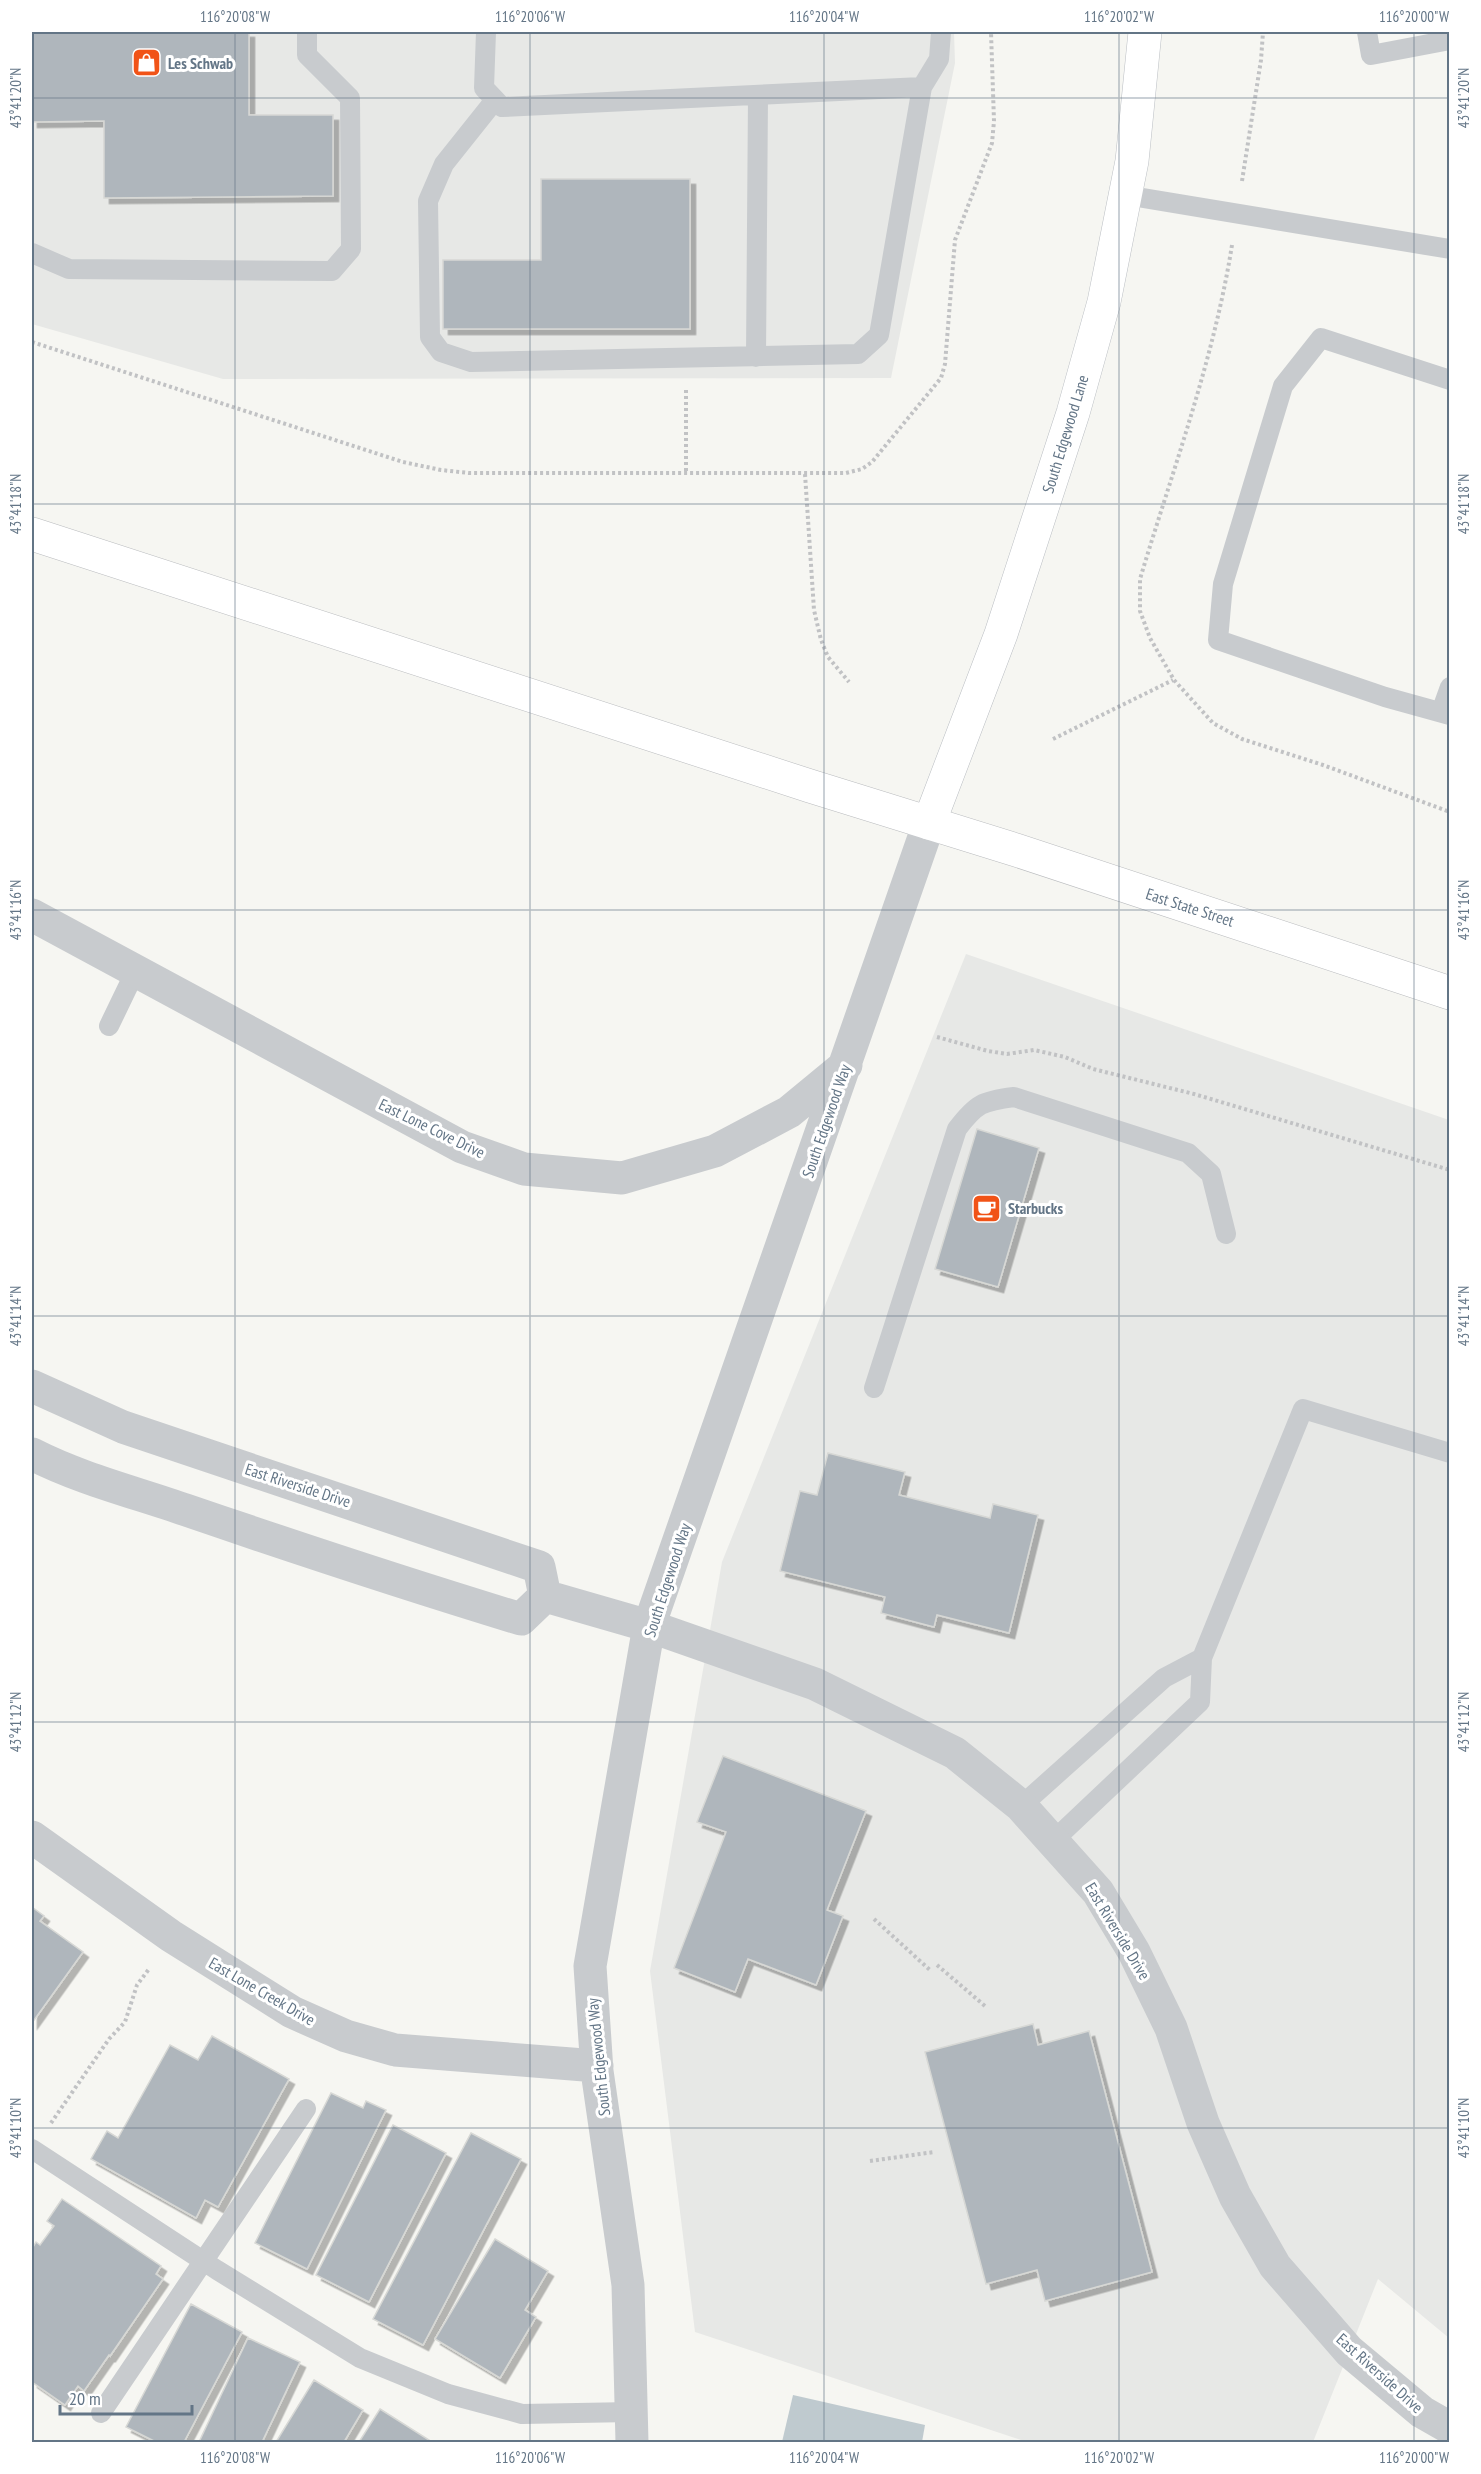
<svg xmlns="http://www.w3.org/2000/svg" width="1481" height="2474" font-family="'PT Sans Narrow',sans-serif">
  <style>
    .built { fill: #e7e8e6 }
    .water { fill: #bfcacf }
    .building { fill: #afb6bc; stroke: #d7d8d5; stroke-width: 1.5; filter: url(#shadow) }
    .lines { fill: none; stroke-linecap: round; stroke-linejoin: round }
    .secondary-casing { stroke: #babec3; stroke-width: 34 }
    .trunk-casing { stroke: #babcbf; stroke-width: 34 }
    .path { stroke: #c1c2c4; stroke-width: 4; stroke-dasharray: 3 3; stroke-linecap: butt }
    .service { stroke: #c8cbce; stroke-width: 20 }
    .minor { stroke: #c8cbce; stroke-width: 33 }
    .tertiary { stroke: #c8cbce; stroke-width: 33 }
    .secondary { stroke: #fff; stroke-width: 33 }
    .trunk { stroke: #fff; stroke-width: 33 }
    .ticks { fill: none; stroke: #637586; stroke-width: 1.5; stroke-opacity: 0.45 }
    .labels { text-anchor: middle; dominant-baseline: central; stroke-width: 6; stroke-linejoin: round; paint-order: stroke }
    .poi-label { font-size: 16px; font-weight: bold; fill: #637586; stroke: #fff; text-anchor: start }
    .street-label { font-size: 16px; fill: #637586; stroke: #fff }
    .neatline { fill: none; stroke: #637586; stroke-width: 2 }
    .ticks-label { font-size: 15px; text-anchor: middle; fill: #637586 }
  </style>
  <defs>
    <filter id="shadow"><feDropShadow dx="5.5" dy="5.5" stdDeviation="0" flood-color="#0004"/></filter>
  </defs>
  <rect width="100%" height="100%" fill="#f6f6f2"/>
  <path class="built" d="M32,32H954L955,63L891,378L223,379L32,324Z
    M966,954L1449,1120V2338L1378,2279L1313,2442H1027L695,2332L650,1971L722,1562Z"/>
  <path class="water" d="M793,2395L925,2425L922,2442H782Z"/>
  <path class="building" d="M32,32H249V115H333V196L104,198V121L32,122Z
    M541,179H690V329H443V260H541Z
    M977,1129L1039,1148L998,1287L935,1269Z
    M828,1453L905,1472L899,1495L990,1518L993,1504L1038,1515L1009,1633L937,1615L934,1627L881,1613L885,1597L780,1571L800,1491L817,1495Z
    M723,1756L866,1811L827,1910L843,1916L816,1985L748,1959L735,1992L674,1968L726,1832L697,1822Z
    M32,1907L44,1916L40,1921L83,1952L32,2023Z
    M1033,2024L1038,2045L1089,2031L1152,2272L1045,2301L1037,2270L986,2284L925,2052Z
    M212,2036L289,2079L218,2207L205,2200L196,2218L91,2159L107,2131L118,2138L170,2045L198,2060Z
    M331,2093L363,2108L366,2101L386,2110L307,2269L255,2243Z
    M393,2125L446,2153L369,2302L316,2275Z
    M471,2133L521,2159L423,2345L373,2319Z
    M62,2199L161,2266L156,2274L163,2279L110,2356L109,2355L84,2391L78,2386L65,2405L32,2382V2249L36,2242L40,2245L54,2226L47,2221Z
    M495,2239L548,2271L525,2310L536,2317L500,2378L435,2339Z
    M191,2304L242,2332L184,2442H156L126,2427Z
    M248,2338L300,2362L262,2442H199Z
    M314,2380L363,2410L344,2442H276Z
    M380,2409L429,2440L428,2442H359Z"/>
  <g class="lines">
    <defs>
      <path id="secondary" d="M929,823L1001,634L1073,413L1104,302L1132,161L1145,32"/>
      <path id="trunk" d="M32,534L810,786L1016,850L1450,993"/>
    </defs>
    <use href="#secondary" class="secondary-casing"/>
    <use href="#trunk" class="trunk-casing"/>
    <path class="path" d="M1242,181L1261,60L1263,32
      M1232,245C1214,359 1173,469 1140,579V611L1150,638L1174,680L1213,723L1242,739L1323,765L1450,812
      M32,342L403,462L441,470L469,473H846L862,469L872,462L941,378L945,364L955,240L992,143L994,121L991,32
      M686,390V473
      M805,474L814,610L821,640L828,657L849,682
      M1053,739L1173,680
      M937,1037L988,1051L1007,1054L1034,1050L1065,1057L1093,1069L1194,1094L1450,1170
      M874,1919L931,1971
      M937,1965L985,2006
      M51,2123L109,2039L125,2022L137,1985L149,1969
      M870,2161L934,2152"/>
    <path class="service" d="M486,32L484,88L502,107L922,87
      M1367,32L1371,55L1450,40
      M495,100L444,164L428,201L430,337L441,352L471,362L858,354L879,335L922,87L939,59L941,32
      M1125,195L1450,249
      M32,253L69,269L332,271L351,249L350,98L307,55V32
      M756,357L758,96
      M1450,380L1321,338L1283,386L1223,584L1218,640L1385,697L1450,715
      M1441,712L1450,687
      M109,1026L135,972
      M874,1388L957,1129C976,1104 982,1101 1014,1097L1188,1153L1211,1174L1226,1234
      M1021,1806L1164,1678L1202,1658
      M1053,1841L1200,1702L1202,1658L1303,1409L1450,1453
      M32,2149L217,2270L360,2358L448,2394L522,2414L632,2412
      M101,2413L306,2109"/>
    <path class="minor" d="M32,1837L171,1936L292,2012L346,2036L395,2050L597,2066
      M632,2442L628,2285L597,2071L590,1966L649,1626"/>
    <path class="tertiary" d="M32,915L462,1147L524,1169L622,1178L715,1151L789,1112L846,1065
      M32,1386L123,1427L539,1567L545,1596
      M32,1454C81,1479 134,1492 186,1510C297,1548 409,1585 521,1619L545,1596
      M545,1596L649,1626L815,1684L955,1753L1021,1806L1098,1892L1134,1952L1171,2028L1203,2123L1235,2196L1275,2266L1349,2351L1422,2412L1450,2428
      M649,1626L929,823"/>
    <use href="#secondary" class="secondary"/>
    <use href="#trunk" class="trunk"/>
  </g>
  <path class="ticks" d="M235,32V2442M530,32V2442M824,32V2442M1119,32V2442M1414,32V2442M32,98H1450M32,504H1450M32,910H1450M32,1316H1450M32,1722H1450M32,2128H1450"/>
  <defs>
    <symbol id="shop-square" viewBox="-11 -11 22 22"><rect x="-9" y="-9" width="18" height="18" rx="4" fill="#f15317" stroke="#fff"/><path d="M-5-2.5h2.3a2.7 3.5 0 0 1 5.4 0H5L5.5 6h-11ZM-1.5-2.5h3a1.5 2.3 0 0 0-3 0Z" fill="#fff"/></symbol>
    <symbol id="cafe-square" viewBox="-11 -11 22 22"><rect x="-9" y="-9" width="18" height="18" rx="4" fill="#f15317" stroke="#fff"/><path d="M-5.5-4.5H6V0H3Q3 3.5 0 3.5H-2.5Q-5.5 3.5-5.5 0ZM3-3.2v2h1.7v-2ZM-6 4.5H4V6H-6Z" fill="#fff"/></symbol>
  </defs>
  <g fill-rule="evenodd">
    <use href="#shop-square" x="130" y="46" width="33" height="33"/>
    <use href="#cafe-square" x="970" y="1192" width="33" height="33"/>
  </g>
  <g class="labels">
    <g class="poi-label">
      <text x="168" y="63">Les Schwab</text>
      <text x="1008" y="1208">Starbucks</text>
    </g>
    <g class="street-label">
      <text transform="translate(1065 434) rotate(-73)">South Edgewood Lane</text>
      <text transform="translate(1190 907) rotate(18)">East State Street</text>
      <text transform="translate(826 1121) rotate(-71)">South Edgewood Way</text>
      <text transform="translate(432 1128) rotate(26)">East Lone Cove Drive</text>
      <text transform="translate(298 1485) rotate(18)">East Riverside Drive</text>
      <text transform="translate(667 1580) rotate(-72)">South Edgewood Way</text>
      <text transform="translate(1118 1931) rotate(59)">East Riverside Drive</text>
      <text transform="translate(262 1991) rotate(30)">East Lone Creek Drive</text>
      <text transform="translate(598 2057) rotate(-96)">South Edgewood Way</text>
      <text transform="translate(1380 2373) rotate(42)">East Riverside Drive</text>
    </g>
  </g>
  <rect width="1481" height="2474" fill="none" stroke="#ffffff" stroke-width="66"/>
  <path d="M60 2405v9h132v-9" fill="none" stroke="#637586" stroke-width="3"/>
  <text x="69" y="2405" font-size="18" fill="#637586" stroke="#ffffff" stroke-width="4.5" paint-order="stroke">20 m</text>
  <rect x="33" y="33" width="1415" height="2408" class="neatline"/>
  <g class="ticks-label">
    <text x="235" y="22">116°20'08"W</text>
    <text x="530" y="22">116°20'06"W</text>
    <text x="824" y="22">116°20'04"W</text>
    <text x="1119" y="22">116°20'02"W</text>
    <text x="1414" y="22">116°20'00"W</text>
    <text transform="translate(16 98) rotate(-90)" y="5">43°41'20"N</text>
    <text transform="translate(1464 98) rotate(-90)" y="5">43°41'20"N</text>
    <text transform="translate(16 504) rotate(-90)" y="5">43°41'18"N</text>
    <text transform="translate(1464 504) rotate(-90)" y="5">43°41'18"N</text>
    <text transform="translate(16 910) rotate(-90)" y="5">43°41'16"N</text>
    <text transform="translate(1464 910) rotate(-90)" y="5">43°41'16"N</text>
    <text transform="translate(16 1316) rotate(-90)" y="5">43°41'14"N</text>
    <text transform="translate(1464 1316) rotate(-90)" y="5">43°41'14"N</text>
    <text transform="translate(16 1722) rotate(-90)" y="5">43°41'12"N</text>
    <text transform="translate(1464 1722) rotate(-90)" y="5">43°41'12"N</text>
    <text transform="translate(16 2128) rotate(-90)" y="5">43°41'10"N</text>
    <text transform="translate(1464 2128) rotate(-90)" y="5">43°41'10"N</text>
    <text x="235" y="2463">116°20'08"W</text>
    <text x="530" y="2463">116°20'06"W</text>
    <text x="824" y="2463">116°20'04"W</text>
    <text x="1119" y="2463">116°20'02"W</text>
    <text x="1414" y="2463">116°20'00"W</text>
  </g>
</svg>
